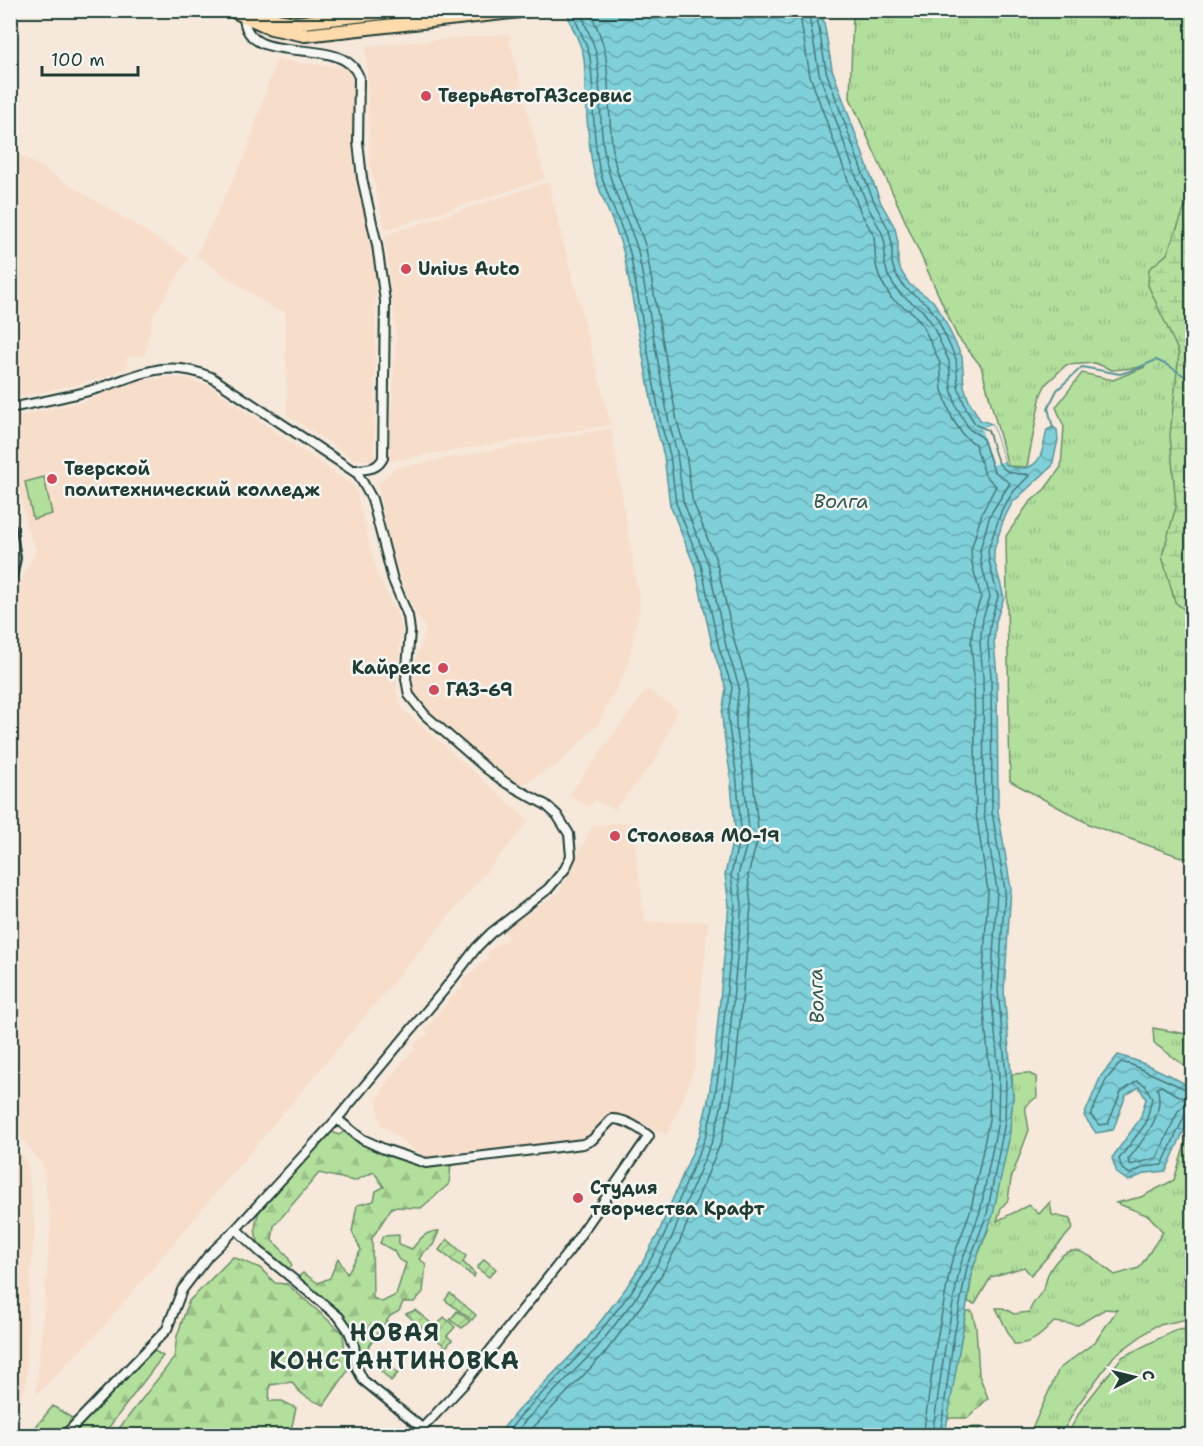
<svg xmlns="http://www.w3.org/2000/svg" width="1203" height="1446" font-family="'Shantell Sans',sans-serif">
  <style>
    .built { fill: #f6decb }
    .grass { fill: url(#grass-tufts); stroke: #698e68; stroke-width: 1.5 }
    .forest { fill: url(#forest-firs); stroke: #698e68; stroke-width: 1.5 }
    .wetland { fill: url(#wetland-marsh); stroke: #698e68; stroke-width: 1.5 }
    .garden { fill: url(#garden-furrows); stroke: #698e68; stroke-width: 1.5 }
    .pitch { fill: #b3df9d; stroke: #698e68; stroke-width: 1.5 }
    .water { fill: url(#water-waves); stroke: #599598; stroke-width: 1.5 }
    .pier { fill: #f6e8db }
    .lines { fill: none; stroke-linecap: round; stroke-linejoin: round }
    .shore { stroke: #467876; stroke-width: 1.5 }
    .stream { stroke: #599598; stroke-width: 2 }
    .minor-casing { stroke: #1f3d34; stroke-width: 12 }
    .tertiary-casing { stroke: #1f3d34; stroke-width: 14 }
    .primary-casing { stroke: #1f3d34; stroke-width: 16 }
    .minor { stroke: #f6f6f2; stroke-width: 8 }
    .tertiary { stroke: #f6f6f2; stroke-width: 9 }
    .primary { stroke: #fddbac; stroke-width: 12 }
    .poi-dot { fill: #d1495b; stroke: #f6f6f2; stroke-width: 2 }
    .labels { text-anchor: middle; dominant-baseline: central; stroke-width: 5; stroke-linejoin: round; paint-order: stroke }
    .poi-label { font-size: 18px; font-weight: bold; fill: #1f3d34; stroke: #f6f6f2; text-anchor: start }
    .water-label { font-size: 20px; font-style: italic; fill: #325a55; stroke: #f6f6f2 }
    .district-label { font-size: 24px; font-weight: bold; letter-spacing: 1.5px; fill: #1f3d34; stroke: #f6f6f2 }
  </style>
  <defs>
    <pattern id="grass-tufts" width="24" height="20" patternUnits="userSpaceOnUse" patternTransform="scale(1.5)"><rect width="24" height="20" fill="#b3df9d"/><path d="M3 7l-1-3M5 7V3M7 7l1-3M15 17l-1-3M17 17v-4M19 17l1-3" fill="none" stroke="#9ac088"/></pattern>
    <pattern id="forest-firs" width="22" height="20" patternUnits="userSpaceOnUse" patternTransform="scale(1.5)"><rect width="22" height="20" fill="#b3df9d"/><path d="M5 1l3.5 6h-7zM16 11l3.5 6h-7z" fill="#9ac088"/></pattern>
    <pattern id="wetland-marsh" width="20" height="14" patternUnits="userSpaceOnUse" patternTransform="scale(1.5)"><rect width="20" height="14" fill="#b3df9d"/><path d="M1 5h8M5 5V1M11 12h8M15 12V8" fill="none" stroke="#9ac088"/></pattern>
    <pattern id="garden-furrows" width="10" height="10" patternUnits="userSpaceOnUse" patternTransform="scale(1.5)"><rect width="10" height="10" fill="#b3df9d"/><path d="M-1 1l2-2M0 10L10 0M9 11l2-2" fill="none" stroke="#9ac088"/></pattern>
    <pattern id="water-waves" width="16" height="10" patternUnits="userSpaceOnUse" patternTransform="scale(1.5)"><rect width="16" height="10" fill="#80d0da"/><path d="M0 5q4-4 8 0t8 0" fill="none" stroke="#68aab2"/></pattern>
  </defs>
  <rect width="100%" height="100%" fill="#f6e8db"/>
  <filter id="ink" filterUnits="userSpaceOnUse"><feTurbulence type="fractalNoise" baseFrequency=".0167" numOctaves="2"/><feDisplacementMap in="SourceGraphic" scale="12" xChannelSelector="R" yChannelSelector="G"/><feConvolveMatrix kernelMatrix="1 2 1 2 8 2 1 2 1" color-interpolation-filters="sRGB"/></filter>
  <g filter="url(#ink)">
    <path class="built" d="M508,34L545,179L385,230L370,166L366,46Z
      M276,60L348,68L354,89L353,164L376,263L374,461L354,459L287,415L285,310H275L196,255L245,156Z
      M11,149L189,258L153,316L145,355L127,357V368L103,378L11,399Z
      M548,182L611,425L389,461L396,333L385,235Z
      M161,378H185L209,386L355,487L378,576L402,625L396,691L403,709L529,821L103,1327L36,1395L51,1224L42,1164L24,1141L11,1130L10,605L36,550L27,528L11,443L10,418L86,401L124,384L130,387L133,382Z
      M611,428L640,605L628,665L598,724L557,765L518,787L414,698L412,671L426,629L409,602L388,540L378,484L395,468Z
      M647,689L678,710L657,758L615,809L594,800L589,807L569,795Z
      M632,822L645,922L708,921L695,1065L683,1099L667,1134L617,1114H609L584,1139L581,1140L426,1158L380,1124L377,1100L386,1083L409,1054L416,1050L414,1045L422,1036H426L428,1033L425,1030L456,992L463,988L462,982L488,958L487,951L508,938L503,929L559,893L593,825Z
      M11,1146L25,1158L28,1167L35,1229L28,1307L26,1385L11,1418Z
      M1192,1241V1288L1181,1286Z"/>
    <path class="grass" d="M867,10L1192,11V861L1091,825L1010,781L1006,536L1029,503L1045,489L1061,467L1064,427L1056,407L1082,373L1113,380L1145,367L1112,370L1095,363L1066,365L1046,384L1041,394L1027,467L1008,466L981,366L957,336L850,98L853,13Z
      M1153,1028L1192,1035V1071L1154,1043Z
      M1028,1073L1036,1077L1037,1097L1025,1106L1029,1130L1011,1179L1008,1200L1001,1208L997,1221L1029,1205L1039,1214L1050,1202L1052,1215L1070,1219L1073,1228L1031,1275L1024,1267L991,1277L975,1304L968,1302L973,1268L988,1230L1009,1139L1013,1096L1012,1074Z
      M1191,1125L1192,1241L1181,1285L1192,1288V1318L1155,1326L1114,1356L1077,1406L1061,1435H1027L1030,1433L1059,1369L1095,1342L1117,1310L1105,1309L1078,1325L1054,1322C1042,1334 1032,1345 1014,1344L996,1308H1003L1014,1314L1029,1312C1033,1301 1039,1297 1044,1288C1046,1284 1046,1279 1048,1274C1070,1233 1088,1255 1115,1275L1139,1268L1163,1232L1149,1216L1116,1203L1141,1197L1174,1180Z
      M1192,1329V1435H1067L1082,1408L1122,1357L1176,1330Z"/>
    <path class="forest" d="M330,1131L339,1135L345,1131C377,1154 413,1157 451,1164L449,1184L421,1208L392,1207L372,1238L373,1298L382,1302L396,1295L406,1263L399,1260L394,1251L380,1243L383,1236L399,1235V1244L412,1249C420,1239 425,1231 439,1231L433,1245L424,1252L419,1259L426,1264L423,1292L414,1302H403L399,1311L390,1316L367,1349L357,1352L352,1332L297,1278L303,1273L318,1283L330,1278L338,1258L347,1274L361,1250L352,1232L357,1205L374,1201L376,1191L384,1187L374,1172L354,1181L319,1173L274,1226L272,1240L287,1255L292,1266L287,1270C266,1252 247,1242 259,1212Z
      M233,1257L260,1268L275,1283L287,1284L343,1333L347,1372L324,1405C310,1400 300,1395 292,1382L270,1385L269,1401H282L296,1408L292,1426L286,1435H114L174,1358L177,1336L189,1301Z
      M966,1311H972L976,1327L979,1375L988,1398L968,1418H947Z
      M153,1350L163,1356L103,1435L28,1436L53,1406L81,1424Z
      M981,1427L975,1435H955L956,1428Z"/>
    <path class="wetland" d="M1192,189V616L1175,602L1162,556L1176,507L1170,435L1179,353L1148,285L1149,269L1167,254Z"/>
    <path class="garden" d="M447,1239L466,1256L463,1262L475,1274L474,1277L439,1250Z
      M484,1259L496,1269L489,1277L477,1268Z
      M450,1293L476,1315L472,1320L445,1300Z
      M415,1310L436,1327L444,1317L455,1327L447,1336L452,1340L446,1347L406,1314Z
      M457,1311L470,1321L462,1328L450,1320Z
      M385,1361L398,1373L391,1381L379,1369Z"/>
    <path class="pitch" d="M44,477L52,514L33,519L25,482Z"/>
    <path class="water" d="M567,11H822L832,69L870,174L881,203L895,228L898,243V263L901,271L909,284L933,301L942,315L962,357L964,386L969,401L980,420L992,424L1005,464C1011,468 1017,468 1024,468C1043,466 1043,445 1047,430L1053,427L1057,430L1058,440L1052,466L1012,503L1003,521L994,550V560L1004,597L996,621L994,643L997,676L998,811L1011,889L1004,991L1013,1096L1009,1139L993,1215L973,1268L945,1435L497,1436L517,1411L587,1339L626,1288L642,1263L658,1234L700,1134L708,1101L714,1063L729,905L725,875L735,828L730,772L723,728L722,713L726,688L713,649L695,567L670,505L664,456L656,426L624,254C616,224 600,198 593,168C588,142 587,116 585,90C585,80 585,68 584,58C581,41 570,27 567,11Z
      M1118,1055C1144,1062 1169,1074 1192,1088V1112L1166,1171L1146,1173L1128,1181L1117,1173L1112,1158L1140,1119L1146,1099L1139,1087L1126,1095L1113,1130L1096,1133L1084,1116L1101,1076Z"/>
    <path class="pier" d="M992,424L1004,461L993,465L981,428Z"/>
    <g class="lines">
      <path class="shore" d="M799,10L810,76L849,183L861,213L874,236L876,265L880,279L892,299L913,313L923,326L940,363L942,390L952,418L963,435L975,444L985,475L996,486L982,513L971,550L972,564L981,597L974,617L971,643L974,677L976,814L988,891L982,990L990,1075L989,1120L971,1209L951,1264L937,1339L923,1436
        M808,10L819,73L857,179L869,209L882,233L885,244V264L888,276L900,294L922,310L931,322L949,361L951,388L956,406L969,429L982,437L994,471L1010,483L990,515L980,550L981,563L990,597L983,618L980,643L983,677L984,813L997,890L991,990L999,1075L998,1121L980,1212L960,1266L946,1341L932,1436
        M816,10L826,71L864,177L876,206L889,230L892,244V263L895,273L905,288L928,305L937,318L956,359L958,387L967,411L976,425L988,430C997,456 994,476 1027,474L1029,476L1014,491L1002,509L988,550L989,561L998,597L991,620L988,643L991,676L992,812L1005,890L998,990L1006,1075L1005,1122L987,1214L967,1267L953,1342L940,1436
        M1161,1086L1187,1100L1188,1103L1178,1111L1157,1158L1130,1165L1128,1160C1143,1140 1166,1114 1157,1088Z
        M1192,1092L1132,1065L1121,1062L1106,1080L1091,1115L1099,1125L1108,1124L1121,1092L1137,1081L1145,1085L1152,1098L1146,1123L1119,1159L1122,1169L1130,1174L1144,1167L1162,1165L1185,1115L1192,1112
        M505,1436L521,1415L591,1343L631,1292L647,1266L664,1236L706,1136L714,1103L720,1063L735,905L731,875L741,829L736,772L729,727L728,714L732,687L719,648L701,565L676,503L670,455L661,424L630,253C622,223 606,197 599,167C591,131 595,94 590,58C587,41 576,27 573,10
        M514,1436L526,1420L597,1348L637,1296L654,1270L671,1239L713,1139L722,1104L727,1064L742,905L738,875L748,840L749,829L743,771L736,726V714L739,686L726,646L708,563L683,501L677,453L669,423L638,251C630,223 615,198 608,169C598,133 602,95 597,58C595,41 584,27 581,10
        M525,1436L604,1354L644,1302L662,1274L679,1243L721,1142L730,1106L736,1065L751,906L748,875L757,842L758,830L752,769L745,725L748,685L735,644L716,560L692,499L686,452L677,421L646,249C638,219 622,193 615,163C608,128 610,93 606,58C604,40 596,27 590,10"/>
      <path class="stream" d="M1192,212L1188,235L1192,253
        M1053,428L1048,408L1057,390L1082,367L1120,374L1133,370L1156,360L1169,366L1192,381"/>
      <defs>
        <path id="minor" d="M244,17C247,71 342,31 359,77L358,142L362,178L377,245L385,301L383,458C377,470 367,469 355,470
          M10,408C39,402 68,397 96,389C140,375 165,358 211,377L358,474L372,499L393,580L408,616L410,631L406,679L409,695L425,715L487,769L506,783L546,805L557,815L569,834L571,856L565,869L548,889L491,933L477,947L444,990L337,1119L236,1229L208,1256L182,1290L167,1329L64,1436
          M337,1119L362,1139L384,1149L426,1163L583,1144L592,1140L612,1119C626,1119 639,1128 649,1136L569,1251L463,1385L415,1436
          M236,1229L259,1251L339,1317L349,1331L354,1345L357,1368L363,1380L422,1428"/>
        <path id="tertiary" d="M10,527L15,558L10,582"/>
        <path id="primary" d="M231,10L271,28L305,35L529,10
          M255,10L277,20L295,23L408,10"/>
      </defs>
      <use href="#minor" class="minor-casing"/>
      <use href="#tertiary" class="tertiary-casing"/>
      <use href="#primary" class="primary-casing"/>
      <use href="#minor" class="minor"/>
      <use href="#tertiary" class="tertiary"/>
      <use href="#primary" class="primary"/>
    </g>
  </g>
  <g class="poi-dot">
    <circle cx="426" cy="96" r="6"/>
    <circle cx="406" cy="269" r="6"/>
    <circle cx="52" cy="479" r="6"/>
    <circle cx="443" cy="668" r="6"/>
    <circle cx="434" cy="690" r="6"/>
    <circle cx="615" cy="836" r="6"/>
    <circle cx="578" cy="1198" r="6"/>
  </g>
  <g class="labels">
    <g class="poi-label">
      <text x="438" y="96">ТверьАвтоГАЗсервис</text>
      <text x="418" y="269">Unius Auto</text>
      <text x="64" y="469">Тверской<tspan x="64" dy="21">политехнический колледж</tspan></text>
      <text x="431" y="668" text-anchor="end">Кайрекс</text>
      <text x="446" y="690">ГАЗ-69</text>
      <text x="627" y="836">Столовая МО-19</text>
      <text x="590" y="1188">Студия<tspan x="590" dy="21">творчества Крафт</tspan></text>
    </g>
    <g class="water-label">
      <text x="841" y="501">Волга</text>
      <text transform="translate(816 996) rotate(-92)">Волга</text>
    </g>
    <g class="district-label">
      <text x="395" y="1333">НОВАЯ<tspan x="395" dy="28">КОНСТАНТИНОВКА</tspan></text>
    </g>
  </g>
  <rect width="1203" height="1446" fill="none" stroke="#f6f6f2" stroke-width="36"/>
  <rect x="18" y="18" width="1167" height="1410" fill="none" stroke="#1f3d34" stroke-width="2" filter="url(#ink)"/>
  <g transform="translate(1134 1377) rotate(83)" stroke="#f6f6f2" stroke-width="4.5" paint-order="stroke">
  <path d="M0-4.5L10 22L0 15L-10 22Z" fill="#1f3d34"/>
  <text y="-9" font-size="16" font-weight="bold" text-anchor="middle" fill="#1f3d34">С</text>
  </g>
  <path d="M42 66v9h96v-9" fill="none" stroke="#1f3d34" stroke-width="3"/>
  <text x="51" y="66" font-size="18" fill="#1f3d34" stroke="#f6f6f2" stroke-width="4.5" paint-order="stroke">100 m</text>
</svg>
